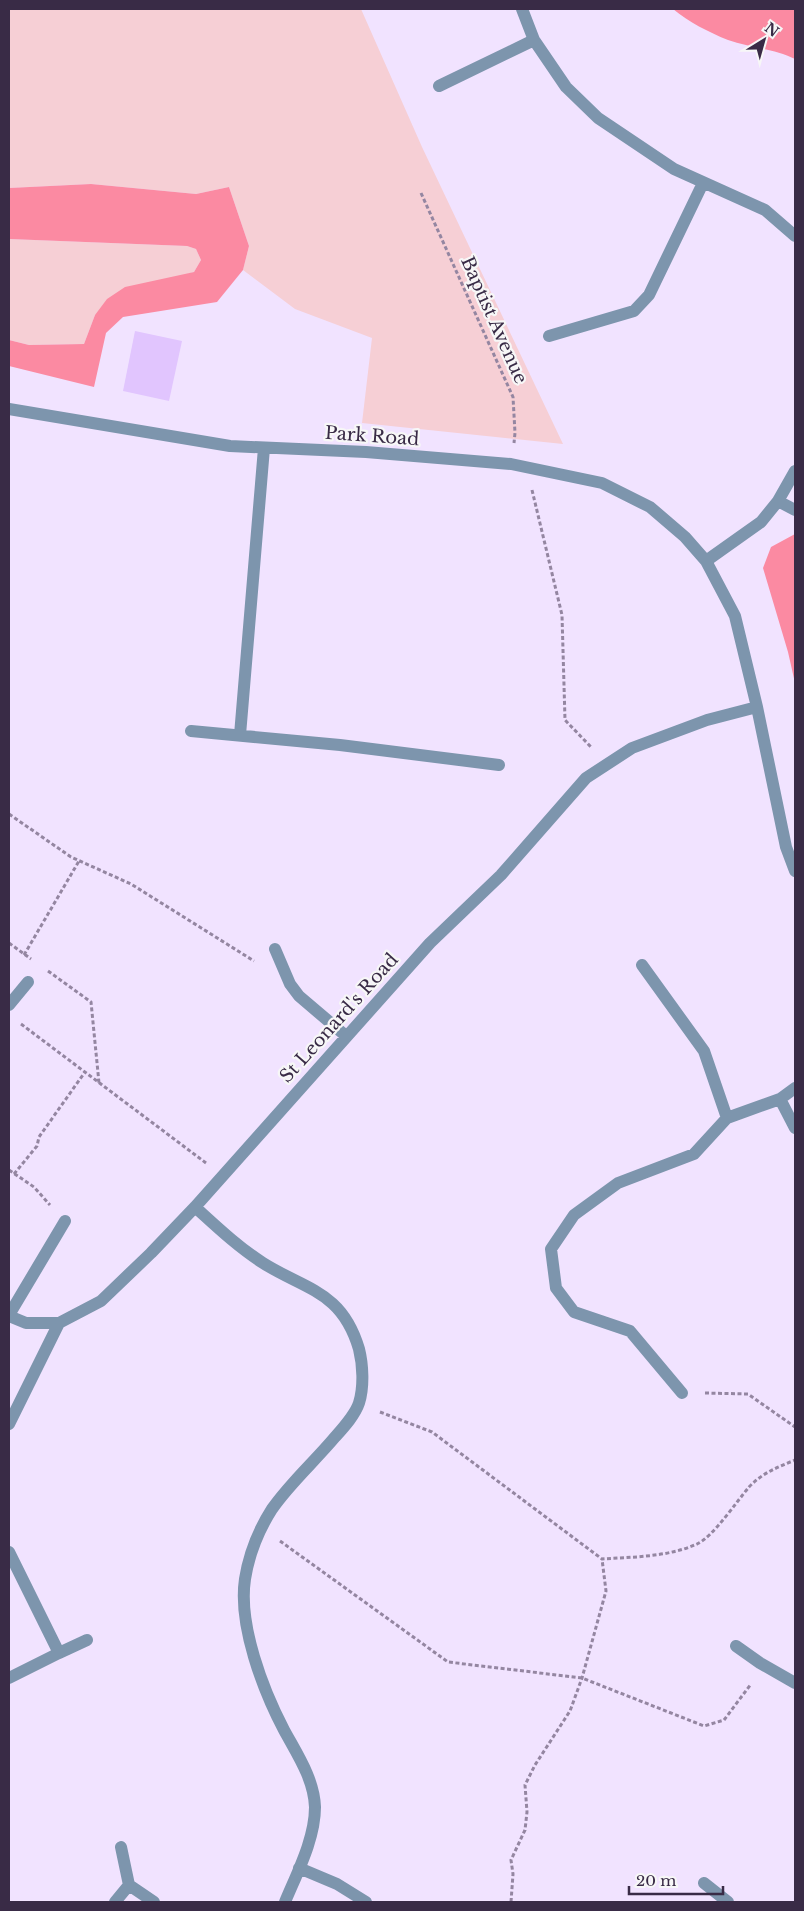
<svg xmlns="http://www.w3.org/2000/svg" width="804" height="1911" font-family="'Libre Baskerville',serif">
  <style>
    .green { fill: #f6cfd5 }
    .forest { fill: #fb8aa2 }
    .building { fill: #e1c5fe }
    .lines { fill: none; stroke-linecap: round; stroke-linejoin: round }
    .path { stroke: #9486a1; stroke-width: 3; stroke-dasharray: 4 2.5; stroke-linecap: butt }
    .minor { stroke: #7d95ad; stroke-width: 12 }
    .labels { text-anchor: middle; dominant-baseline: central; stroke-width: 4.5; stroke-linejoin: round; paint-order: stroke }
    .street-label { font-size: 18px; fill: #392b46; stroke: #f7f7f7 }
  </style>
  <rect width="100%" height="100%" fill="#f1e3ff"/>
  <path class="green" d="M9,9H361L422,147L563,444L362,423L372,338L295,309L243,270L249,246L229,187L196,194L91,184L9,188Z
    M9,239L187,246L196,249L201,260L194,272L181,276L95,315L84,344L29,345L9,340Z"/>
  <path class="forest" d="M673,9H795V59C774,48 750,48 728,40C708,32 689,22 673,9Z
    M91,184L196,194L229,187L249,246L243,270L217,302L123,317L106,333L94,387L9,366V340L29,345L84,344L95,315L107,299L125,287L194,272L201,260L196,249L187,246L9,239V188Z
    M795,534V683L788,652L763,568L771,547Z"/>
  <path class="building" d="M135,331L182,341L169,401L123,391Z"/>
  <g class="lines">
    <path class="path" d="M421,193L513,397L515,433L514,443
      M532,490L562,615L565,720L591,747
      M9,814L71,857L131,884L254,961
      M9,943L31,959
      M24,955L79,861
      M48,971L91,1002L99,1083
      M21,1024L206,1163
      M9,1170L34,1187L50,1205
      M14,1174L37,1146L39,1137L85,1072
      M705,1393L748,1394L795,1427
      M380,1412L432,1432L602,1559C633,1557 668,1557 697,1544C713,1537 737,1501 749,1487C762,1473 778,1467 795,1460
      M280,1541L448,1662L582,1678L704,1726L724,1720L751,1684
      M511,1902L513,1874L511,1860L525,1830L527,1812L525,1785L535,1765L570,1711L582,1678L606,1591L602,1559"/>
    <path class="minor" d="M522,9L534,40L566,87L598,118L674,169L765,210L795,236
      M439,86L534,40
      M549,336L634,311L649,295L703,183
      M9,409L230,446L366,452L511,464L602,483L650,507L685,537L706,561L735,616L757,707L786,847L795,871
      M778,501L795,471
      M706,561L761,522L778,501L795,510
      M191,731L340,745L499,765
      M240,735L264,448
      M275,949L290,984L299,996L346,1036
      M642,965L704,1051L727,1118
      M9,1005L28,982
      M780,1099L795,1128
      M195,1207C217,1227 238,1247 263,1263C306,1290 342,1291 359,1349C363,1365 364,1387 359,1403C355,1415 344,1427 335,1437C315,1461 290,1483 272,1509C258,1531 249,1554 245,1579C238,1625 263,1690 284,1730C297,1754 314,1779 315,1807C315,1839 297,1873 285,1902
      M9,1315L65,1221
      M9,1316L26,1323H59
      M682,1393L630,1331L574,1312L556,1288L551,1249L574,1215L618,1183L694,1154L727,1118L780,1099L795,1088
      M9,1424L59,1323L101,1301L151,1253L195,1207L430,943L501,875L586,778L632,748L707,720L757,707
      M9,1552L59,1653L9,1678
      M736,1646L760,1663L795,1683
      M59,1653L87,1640
      M299,1868L337,1884L366,1902
      M704,1883L728,1902
      M129,1885L154,1902
      M115,1902L129,1885L121,1847"/>
  </g>
  <g class="labels">
    <g class="street-label">
      <text transform="translate(494 320) rotate(66)">Baptist Avenue</text>
      <text transform="translate(372 436) rotate(4)">Park Road</text>
      <text transform="translate(339 1018) rotate(-48)">St Leonard's Road</text>
    </g>
  </g>
  <rect width="804" height="1911" fill="none" stroke="#392b46" stroke-width="20"/>
  <g transform="translate(764 40) rotate(37)" stroke="#f7f7f7" stroke-width="4" paint-order="stroke">
  <path d="M0-4L9 19L0 12L-9 19Z" fill="#392b46"/>
  <text y="-8" font-size="14" font-weight="bold" text-anchor="middle" fill="#392b46">N</text>
  </g>
  <path d="M629 1886v8h94v-8" fill="none" stroke="#392b46" stroke-width="2.5"/>
  <text x="636" y="1886" font-size="15" fill="#392b46" stroke="#f7f7f7" stroke-width="4" paint-order="stroke">20 m</text>
</svg>
